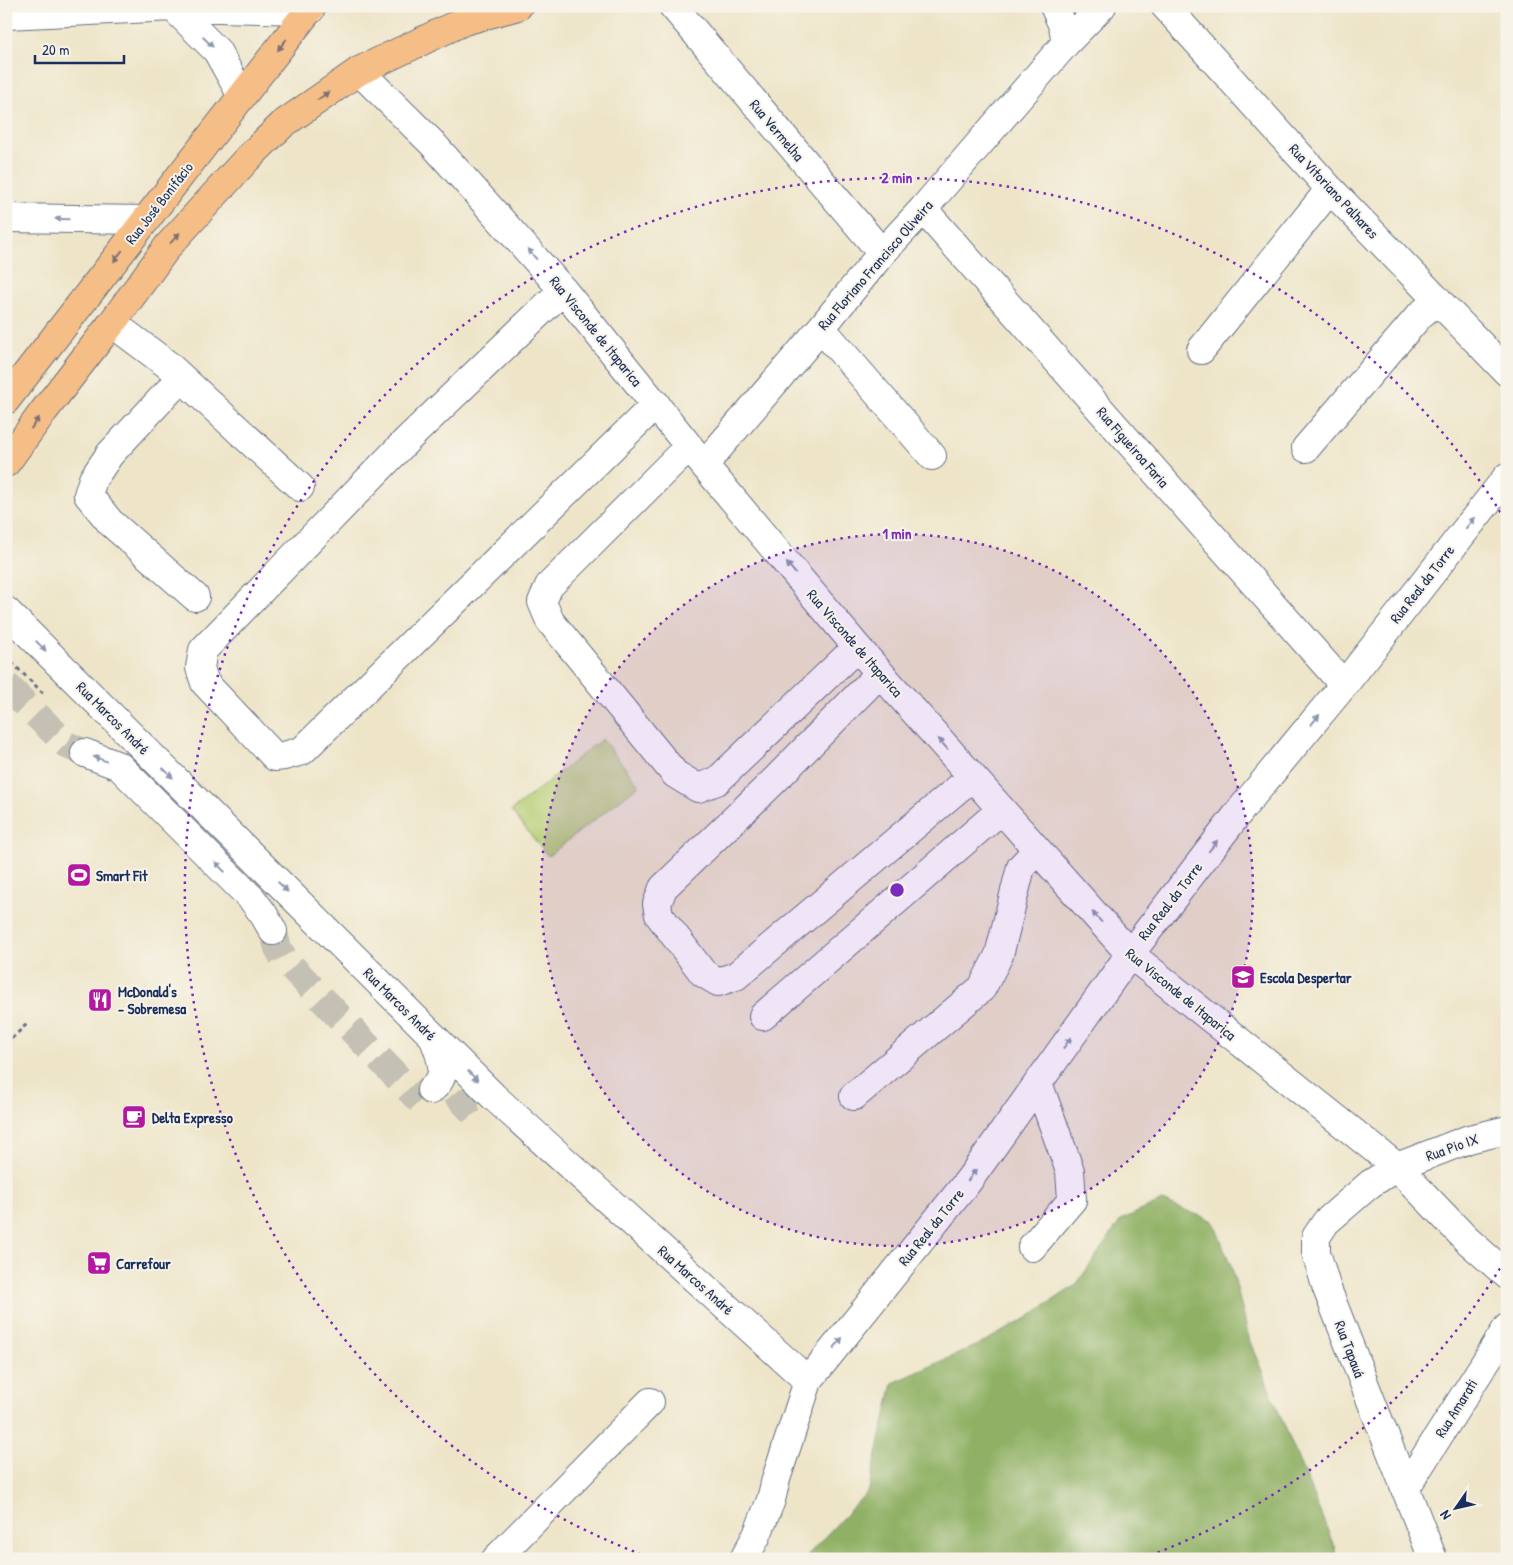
<svg xmlns="http://www.w3.org/2000/svg" width="1513" height="1565" font-family="'Patrick Hand',sans-serif">
  <style>
    .green { fill: #b6ce73; stroke: #687e68 }
    .forest { fill: #90b165; stroke: #567062 }
    .lines { fill: none; stroke-linecap: round; stroke-linejoin: round }
    .minor-tunnel { stroke: #c4c1b4; stroke-width: 28; stroke-dasharray: 28 14; stroke-linecap: butt }
    .minor-casing { stroke: #656f83; stroke-width: 30 }
    .major-casing { stroke: #656f83; stroke-width: 30 }
    .path { stroke: #656f83; stroke-width: 3; stroke-dasharray: 4 4; stroke-linecap: butt }
    .minor { stroke: #fff; stroke-width: 28 }
    .major { stroke: #f6be87; stroke-width: 28 }
    .oneway { fill: #8d97ae }
    .oneway2 { fill: #7e6f70 }
    .ring { fill: none; stroke: #7b2cbf; stroke-width: 2.5; stroke-dasharray: 2.5 5 }
    .labels { text-anchor: middle; dominant-baseline: central; stroke-width: 4; stroke-linejoin: round; paint-order: stroke }
    .street-label { font-size: 15px; fill: #1b2f5e; stroke: #f7f3e8 }
    .poi-label { font-size: 15px; font-weight: bold; fill: #1b2f5e; stroke: #f7f3e8; text-anchor: start }
    .centre { fill: #7b2cbf; stroke: #f7f3e8; stroke-width: 2.5 }
    .ring-label { font-size: 15px; text-anchor: middle; font-weight: bold; fill: #7b2cbf; stroke: #f7f3e8; stroke-width: 4; stroke-linejoin: round; paint-order: stroke }
  </style>
  <rect width="100%" height="100%" fill="#f7f3e8"/>
  <filter id="ink" filterUnits="userSpaceOnUse"><feTurbulence type="fractalNoise" baseFrequency=".02" numOctaves="2"/><feDisplacementMap in="SourceGraphic" scale="10" xChannelSelector="R" yChannelSelector="G"/><feConvolveMatrix kernelMatrix="1 2 1 2 8 2 1 2 1" color-interpolation-filters="sRGB"/></filter>
  <filter id="wash" filterUnits="userSpaceOnUse"><feTurbulence type="fractalNoise" baseFrequency=".0096" numOctaves="4" result="noise"/><feDisplacementMap in="SourceGraphic" scale="20" xChannelSelector="R" yChannelSelector="G"/><feGaussianBlur stdDeviation="1.12" result="paint"/><feColorMatrix in="noise" values="0 0 0 0 0 0 0 0 0 0 0 0 0 0 0 0 0 1.4 0 .05"/><feComposite in="paint" operator="in"/></filter>
  <g filter="url(#wash)">
    <rect width="100%" height="100%" fill="#eee5c9"/>
    <path class="green" d="M602,739L639,785L548,856L511,811Z"/>
    <path class="forest" d="M1162,1201L1213,1221L1232,1268L1250,1342L1334,1546L1337,1559H804L869,1490L893,1383L978,1345L1024,1320L1076,1285L1121,1220Z"/>
  </g>
  <g filter="url(#ink)">
    <g class="lines">
      <path class="minor-tunnel" d="M6,685L67,745L85,753
        M273,931L278,948L284,959L420,1101
        M454,1112C468,1099 474,1096 494,1097"/>
      <defs>
        <path id="minor" d="M673,6L882,253
          M1054,6L1063,26L1066,43
          M1165,6L1330,189L1507,372
          M173,7L217,51L242,96
          M6,15L173,7L310,10
          M359,71L432,143L563,290L704,465L857,647L1130,954L1397,1167L1466,1239L1507,1275
          M923,209L1344,685
          M6,218L146,220
          M563,290L408,439L203,650L200,668L205,683L275,757L284,756L302,751L656,404
          M112,323L168,365L300,487
          M821,328L932,456
          M1201,350L1330,189
          M181,378L110,454L93,479L88,495L110,522L195,597
          M689,446L549,586L542,602L550,621L675,774L698,788L717,781L857,647
          M1306,448L1420,315L1438,300
          M704,465L821,328L882,253L923,209L1066,43L1102,6
          M6,611L494,1097L808,1381
          M880,673L776,779L663,888L657,904L659,915L703,973L718,982L736,976L972,777
          M85,753L119,766L252,899L264,915L273,931
          M763,1016L1001,810
          M431,1090C434,1087 437,1084 439,1081C447,1068 438,1049 433,1037
          M854,1096L982,988L999,955L1021,867L1037,850
          M1032,1247L1072,1200L1070,1171L1038,1083
          M1405,1489L1507,1328
          M496,1559L650,1402
          M744,1559L757,1535L771,1500L776,1479L808,1381L969,1180L1130,954L1243,807L1344,685L1507,477
          M1433,1559L1326,1286L1316,1252V1237L1326,1222L1370,1184L1397,1167L1469,1139L1507,1130"/>
        <path id="major" d="M6,400L312,6
          M6,463L43,412L112,323L168,246L247,159L283,124L359,71L464,21L518,6"/>
      </defs>
      <use href="#minor" class="minor-casing"/>
      <use href="#major" class="major-casing"/>
      <path class="path" d="M6,661L8,659L44,694
        M6,1044L28,1023"/>
      <use href="#minor" class="minor"/>
      <use href="#major" class="major"/>
    </g>
    <defs><path id="oneway-solid" d="M-6-.8H1V-3.2L6.5 0L1 3.2V.8H-6Z" transform="scale(1.25)"/></defs>
    <g class="oneway">
      <use href="#oneway-solid" transform="translate(208 42) rotate(44)"/>
      <use href="#oneway-solid" transform="translate(62 219) rotate(-179)"/>
      <use href="#oneway-solid" transform="translate(532 254) rotate(-131)"/>
      <use href="#oneway-solid" transform="translate(1470 523) rotate(-52)"/>
      <use href="#oneway-solid" transform="translate(791 568) rotate(-130)"/>
      <use href="#oneway-solid" transform="translate(41 646) rotate(45)"/>
      <use href="#oneway-solid" transform="translate(1315 720) rotate(-50)"/>
      <use href="#oneway-solid" transform="translate(943 744) rotate(-131)"/>
      <use href="#oneway-solid" transform="translate(100 759) rotate(-160)"/>
      <use href="#oneway-solid" transform="translate(168 773) rotate(45)"/>
      <use href="#oneway-solid" transform="translate(1213 846) rotate(-52)"/>
      <use href="#oneway-solid" transform="translate(220 867) rotate(-135)"/>
      <use href="#oneway-solid" transform="translate(283 887) rotate(45)"/>
      <use href="#oneway-solid" transform="translate(1097 917) rotate(-132)"/>
      <use href="#oneway-solid" transform="translate(1067 1043) rotate(-54)"/>
      <use href="#oneway-solid" transform="translate(473 1076) rotate(45)"/>
      <use href="#oneway-solid" transform="translate(972 1175) rotate(-54)"/>
      <use href="#oneway-solid" transform="translate(838 1343) rotate(-51)"/>
    </g>
    <g class="oneway2">
      <use href="#oneway-solid" transform="translate(282 45) rotate(128)"/>
      <use href="#oneway-solid" transform="translate(323 96) rotate(-35)"/>
      <use href="#oneway-solid" transform="translate(175 238) rotate(-48)"/>
      <use href="#oneway-solid" transform="translate(118 256) rotate(128)"/>
      <use href="#oneway-solid" transform="translate(35 423) rotate(-54)"/>
    </g>
  </g>
  <circle cx="897" cy="890" r="356" fill="#7b2cbf" fill-opacity=".12"/>
  <g class="ring">
    <circle cx="897" cy="890" r="356"/>
    <path d="M1504 1262A712 712 0 0 1 1146 1557M648 1557A712 712 0 1 1 1504 518"/>
  </g>
  <defs>
    <symbol id="stadium-square" viewBox="-11 -11 22 22"><rect x="-9" y="-9" width="18" height="18" rx="4" fill="#b5179e" stroke="#f7f3e8"/><path d="M0-5a6.5 5 0 1 0 0 10a6.5 5 0 1 0 0-10ZM-3.5-1.8h7v3.6h-7Z" fill="#fff"/></symbol>
    <symbol id="school-square" viewBox="-11 -11 22 22"><rect x="-9" y="-9" width="18" height="18" rx="4" fill="#b5179e" stroke="#f7f3e8"/><path d="M0-5L7-2L0 1L-7-2ZM-4 1L0 2.5L4 1V4Q0 6-4 4Z" fill="#fff"/></symbol>
    <symbol id="restaurant-square" viewBox="-11 -11 22 22"><rect x="-9" y="-9" width="18" height="18" rx="4" fill="#b5179e" stroke="#f7f3e8"/><path d="M-5-6h1v4h1v-4h1v4h1v-4h1v5L-1.5 .5V6h-2V.5L-5-1ZM5-6V6H3V1.5H1.5Q1.5-4 5-6Z" fill="#fff"/></symbol>
    <symbol id="cafe-square" viewBox="-11 -11 22 22"><rect x="-9" y="-9" width="18" height="18" rx="4" fill="#b5179e" stroke="#f7f3e8"/><path d="M-5.5-4.5H6V0H3Q3 3.5 0 3.5H-2.5Q-5.5 3.5-5.5 0ZM3-3.2v2h1.7v-2ZM-6 4.5H4V6H-6Z" fill="#fff"/></symbol>
    <symbol id="supermarket-square" viewBox="-11 -11 22 22"><rect x="-9" y="-9" width="18" height="18" rx="4" fill="#b5179e" stroke="#f7f3e8"/><path d="M-6-5.5h2.5l.6 2H6L4.5 2H-2.5L-4.4-4H-6ZM-1.5 3.2a1.3 1.3 0 1 0 .1 0ZM3 3.2a1.3 1.3 0 1 0 .1 0Z" fill="#fff"/></symbol>
  </defs>
  <g fill-rule="evenodd">
    <use href="#stadium-square" x="65" y="861" width="28" height="28"/>
    <use href="#school-square" x="1229" y="963" width="28" height="28"/>
    <use href="#restaurant-square" x="86" y="986" width="28" height="28"/>
    <use href="#cafe-square" x="120" y="1103" width="28" height="28"/>
    <use href="#supermarket-square" x="85" y="1249" width="28" height="28"/>
  </g>
  <g class="labels">
    <g class="street-label">
      <text transform="translate(777 130) rotate(50)">Rua Vermelha</text>
      <text transform="translate(1334 191) rotate(47)">Rua Vitoriano Palhares</text>
      <text transform="translate(159 203) rotate(-52)">Rua José Bonifácio</text>
      <text transform="translate(875 265) rotate(-49)">Rua Floriano Francisco Oliveira</text>
      <text transform="translate(596 331) rotate(51)">Rua Visconde de Itaparica</text>
      <text transform="translate(1133 447) rotate(49)">Rua Figueiroa Faria</text>
      <text transform="translate(1422 584) rotate(-52)">Rua Real da Torre</text>
      <text transform="translate(855 643) rotate(49)">Rua Visconde de Itaparica</text>
      <text transform="translate(113 718) rotate(45)">Rua Marcos André</text>
      <text transform="translate(1170 901) rotate(-52)">Rua Real da Torre</text>
      <text transform="translate(1181 994) rotate(39)">Rua Visconde de Itaparica</text>
      <text transform="translate(400 1004) rotate(45)">Rua Marcos André</text>
      <text transform="translate(1452 1147) rotate(-20)">Rua Pio IX</text>
      <text transform="translate(931 1227) rotate(-51)">Rua Real da Torre</text>
      <text transform="translate(696 1280) rotate(42)">Rua Marcos André</text>
      <text transform="translate(1350 1349) rotate(69)">Rua Tapauá</text>
      <text transform="translate(1456 1408) rotate(-58)">Rua Amarati</text>
    </g>
    <g class="poi-label">
      <text x="96" y="875">Smart Fit</text>
      <text x="1260" y="977">Escola Despertar</text>
      <text x="118" y="991">McDonald's<tspan x="118" dy="17">- Sobremesa</tspan></text>
      <text x="152" y="1117">Delta Expresso</text>
      <text x="116" y="1263">Carrefour</text>
    </g>
  </g>
  <circle cx="897" cy="890" r="8" class="centre"/>
  <g class="ring-label">
    <text x="897" y="183">2 min</text>
    <text x="897" y="539">1 min</text>
  </g>
  <rect width="1513" height="1565" fill="none" stroke="#f7f3e8" stroke-width="25"/>
  <g transform="translate(1456 1508) rotate(236)" stroke="#f7f3e8" stroke-width="4" paint-order="stroke">
  <path d="M0-4L9 19L0 12L-9 19Z" fill="#1b2f5e"/>
  <text y="-8" font-size="14" font-weight="bold" text-anchor="middle" fill="#1b2f5e">N</text>
  </g>
  <path d="M35 55v8h89v-8" fill="none" stroke="#1b2f5e" stroke-width="2.5"/>
  <text x="42" y="55" font-size="15" fill="#1b2f5e" stroke="#f7f3e8" stroke-width="4" paint-order="stroke">20 m</text>
</svg>
